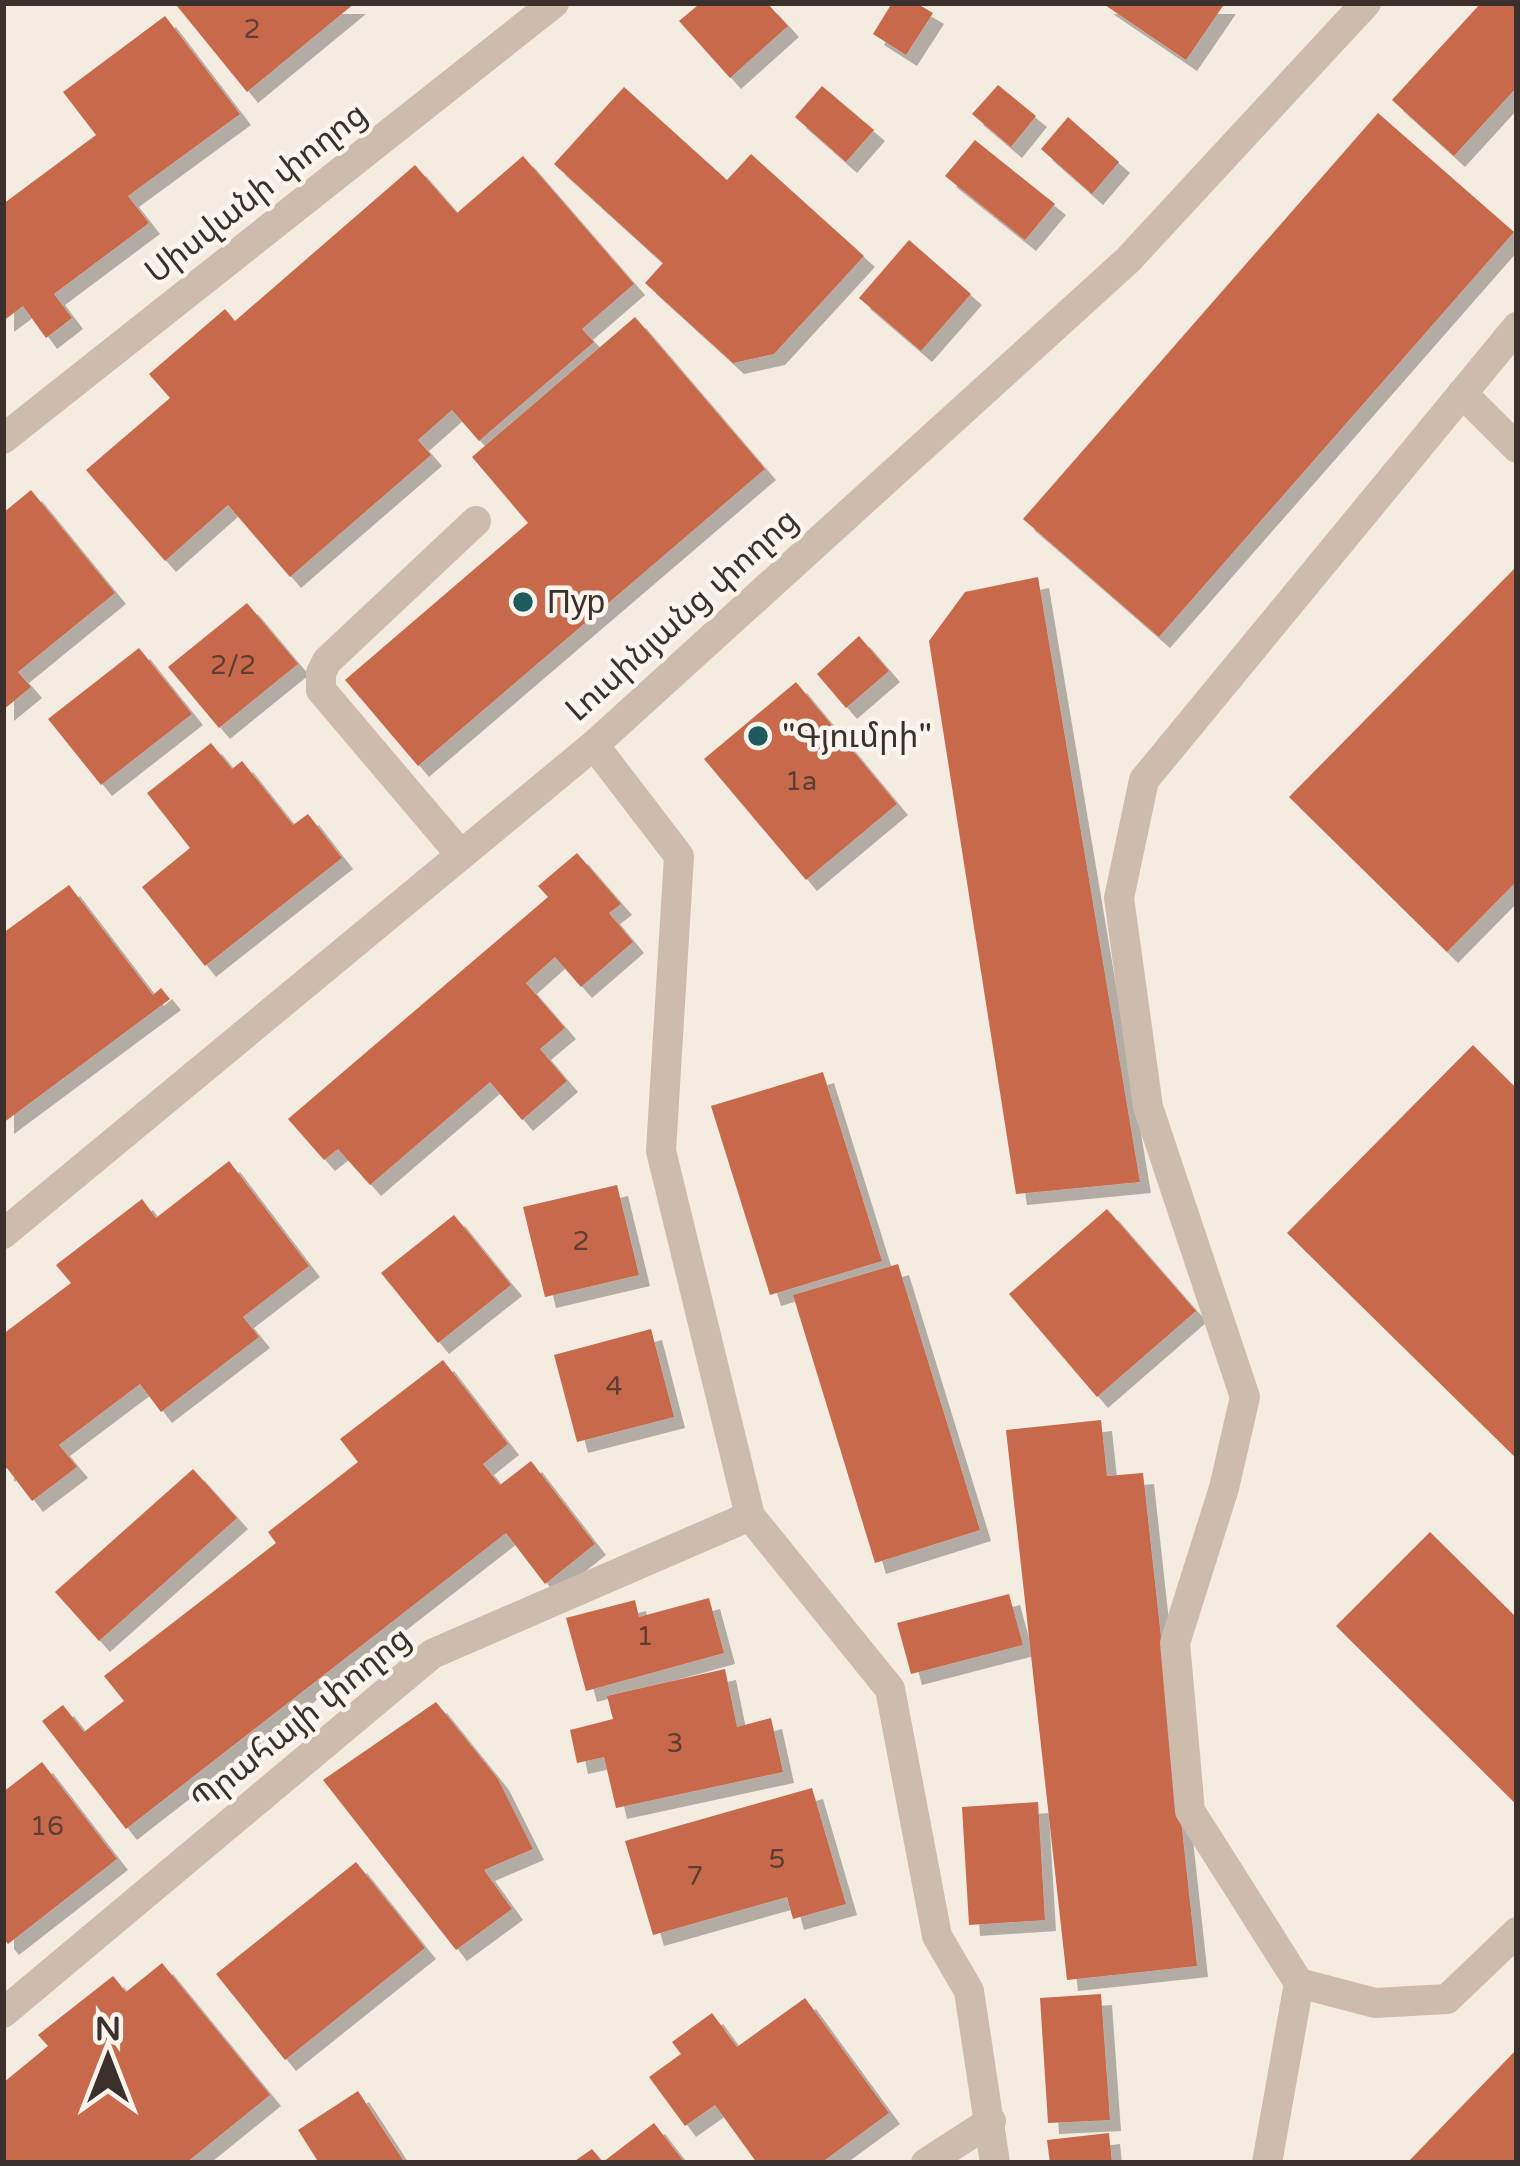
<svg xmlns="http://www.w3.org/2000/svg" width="1520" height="2166" font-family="'Varela Round','Noto Sans Armenian',sans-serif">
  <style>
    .building { fill: #c8694b; filter: url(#shadow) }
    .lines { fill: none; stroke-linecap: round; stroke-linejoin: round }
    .minor { stroke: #cdbbac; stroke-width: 30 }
    .poi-dot { fill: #1f5a5e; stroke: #fbf5ee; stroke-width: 4.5 }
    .labels { text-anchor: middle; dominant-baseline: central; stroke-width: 9; stroke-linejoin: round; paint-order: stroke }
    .number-label { font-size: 27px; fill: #5e3e33 }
    .street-label { font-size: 33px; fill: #3b302b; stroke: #fbf5ee }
    .poi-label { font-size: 33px; fill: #3b302b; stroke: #fbf5ee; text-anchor: start }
  </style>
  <defs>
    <filter id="shadow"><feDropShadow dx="11" dy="11" stdDeviation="0" flood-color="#0004"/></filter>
  </defs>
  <rect width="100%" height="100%" fill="#f4ebe1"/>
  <path class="building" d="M180,3H355L247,92L177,6Z
    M694,3H767L788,26L730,78L679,21L697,6Z
    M892,3H916L933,13L906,55L873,34Z
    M1102,3H1225L1186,60Z
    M1481,3H1517V87L1454,156L1392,100Z
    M165,16L240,114L128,196L149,223L54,294L72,318L46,338L23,306L3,321V204L96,135L63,92Z
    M998,85L1036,116L1011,147L972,114Z
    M822,86L874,130L846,162L795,117Z
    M624,87L727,180L751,154L864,256L774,354L733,363L645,283L663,263L554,164Z
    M1378,113L1514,232L1159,637L1023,519Z
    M1068,117L1119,162L1092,194L1041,149Z
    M975,140L1055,204L1025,240L945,176Z
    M523,156L634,284L582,329L594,342L479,441L452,410L418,440L431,455L290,577L228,505L165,561L86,470L170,398L149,374L225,309L235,321L415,165L457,213Z
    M909,240L971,294L921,351L859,298Z
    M635,317L765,469L418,766L345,680L528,523L472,457Z
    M31,490L115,593L18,672L31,687L3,710V513Z
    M1517,566V881L1447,952L1289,797Z
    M1038,577L1140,1182L1016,1194L929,641L965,592Z
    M247,603L298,664L219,728L168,667Z
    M859,636L889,671L846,708L817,674Z
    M139,648L192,714L101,785L48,719Z
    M796,682L897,804L806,880L704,759Z
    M211,743L232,769L242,761L293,825L308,814L342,858L205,966L142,887L190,848L147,793Z
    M577,853L621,904L609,913L633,942L581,987L555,957L526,983L565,1028L540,1049L567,1081L522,1120L490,1082L370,1185L338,1149L324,1160L288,1119L548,897L538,886Z
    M69,885L153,995L161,988L170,999L3,1123V933Z
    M1473,1045L1517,1089V1459L1287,1233Z
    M823,1072L882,1261L770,1295L711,1106Z
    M229,1161L309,1266L243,1317L259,1337L161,1412L140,1384L59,1445L77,1467L32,1501L7,1468L3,1471V1334L71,1283L56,1265L142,1199L156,1218Z
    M617,1185L639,1275L545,1297L523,1207Z
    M1107,1209L1196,1311L1097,1397L1009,1294Z
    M454,1215L511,1285L438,1343L381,1273Z
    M898,1264L980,1530L875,1563L793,1295Z
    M651,1329L674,1417L577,1442L554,1355Z
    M443,1360L508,1444L483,1464L500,1485L531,1461L595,1544L545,1584L506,1533L126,1829L42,1721L63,1705L84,1732L124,1701L104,1676L276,1543L268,1532L358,1462L340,1439Z
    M1101,1420L1107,1476L1143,1473L1197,1966L1067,1980L1006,1430Z
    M193,1469L237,1518L99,1641L55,1592Z
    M1430,1532L1517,1618V1805L1336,1626Z
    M1009,1594L1023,1645L911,1674L897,1623Z
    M709,1598L724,1653L586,1691L566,1618L635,1600L639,1617Z
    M725,1669L737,1727L771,1718L783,1772L616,1808L604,1757L577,1763L570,1730L613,1719L607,1696Z
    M436,1702L498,1779L533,1849L484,1870L512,1909L456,1950L323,1780Z
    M42,1762L117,1859L8,1944L3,1938V1792Z
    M812,1788L846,1904L793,1919L787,1897L653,1935L625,1841Z
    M1038,1802L1045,1920L969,1925L962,1807Z
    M356,1862L425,1948L285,2060L216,1974Z
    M162,1963L270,2095L186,2163H3V2083L48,2046L38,2035L113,1976L126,1992Z
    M1101,1994L1110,2120L1048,2123L1040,1998Z
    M805,1998L889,2113L821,2163H757L715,2105L685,2126L649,2077L681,2054L672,2042L712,2013L737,2047Z
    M1517,2049V2163H1407Z
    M358,2091L405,2163H319L298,2130Z
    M654,2123L685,2163H572L592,2149L603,2162Z
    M1109,2133L1112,2163H1050L1047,2140Z"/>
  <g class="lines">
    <path class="minor" d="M1517,327L1144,780L1119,898L1148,1107L1245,1397L1224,1488L1175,1643L1190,1811L1299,1983L1375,2003L1447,1999L1517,1932
      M1462,393L1517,448
      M3,439L554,3
      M594,745L679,856L661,1151L750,1516L890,1689L937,1936L969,1991L995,2163
      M461,855L321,690V673L327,661L476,521
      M3,1234L594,745L1128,260L1366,3
      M3,2013L432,1654L750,1516
      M926,2163L991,2121
      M1267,2163L1299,1983"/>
  </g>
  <g class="poi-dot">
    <circle cx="523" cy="602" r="12"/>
    <circle cx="758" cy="736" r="12"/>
  </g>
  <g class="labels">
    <g class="number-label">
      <text x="252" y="29">2</text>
      <text x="233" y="665">2/2</text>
      <text x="801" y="781">1a</text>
      <text x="581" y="1241">2</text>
      <text x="614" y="1386">4</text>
      <text x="645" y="1636">1</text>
      <text x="675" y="1743">3</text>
      <text x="47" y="1826">16</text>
      <text x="777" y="1859">5</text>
      <text x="695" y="1876">7</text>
    </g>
    <g class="street-label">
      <text transform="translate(256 193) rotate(-38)">Սիսվանի փողոց</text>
      <text transform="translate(682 615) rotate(-42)">Լուսինյանց փողոց</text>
      <text transform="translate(301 1719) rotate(-39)">Պրահայի փողոց</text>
    </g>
    <g class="poi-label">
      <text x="547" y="602">Пур</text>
      <text x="782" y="736">"Գյումրի"</text>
    </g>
  </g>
  <rect width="1520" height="2166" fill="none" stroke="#3b302b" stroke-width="12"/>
  <g transform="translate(108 2058)" stroke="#fbf5ee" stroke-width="9" paint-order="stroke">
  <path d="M0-9L21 45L0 30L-21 45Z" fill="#3b302b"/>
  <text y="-18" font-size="33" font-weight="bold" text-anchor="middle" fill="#3b302b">N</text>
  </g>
</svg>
